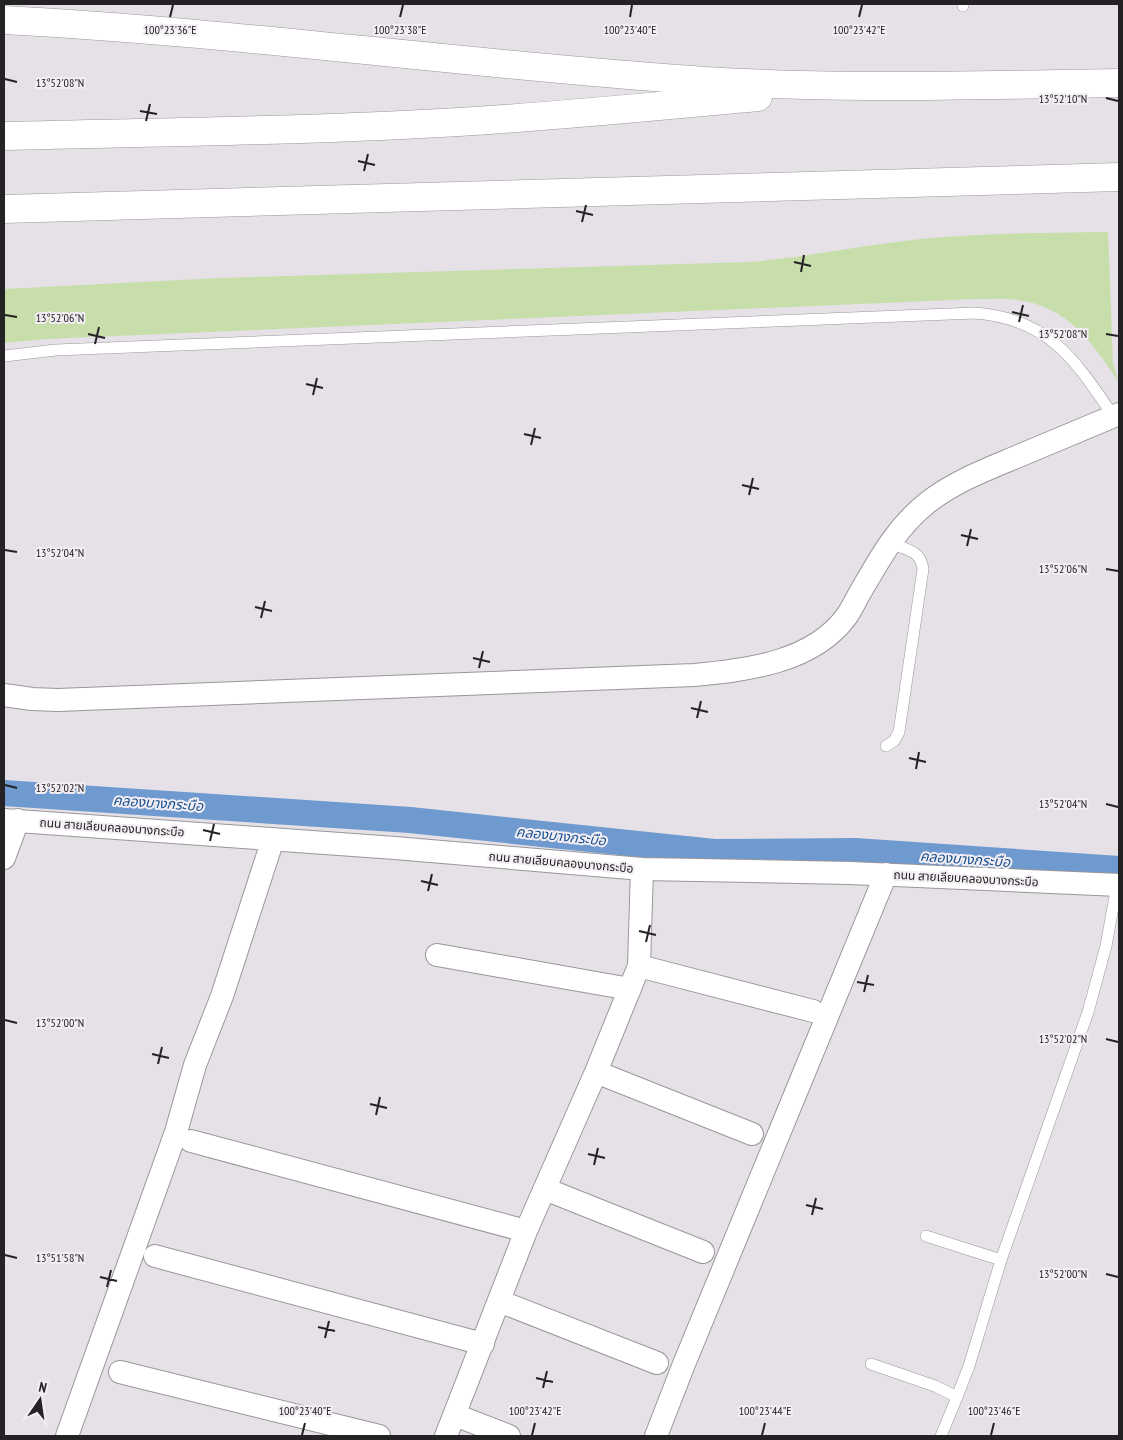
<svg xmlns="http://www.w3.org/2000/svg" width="1123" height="1440" font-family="'PT Sans Narrow','Noto Sans Thai',sans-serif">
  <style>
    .green { fill: #c7deaa }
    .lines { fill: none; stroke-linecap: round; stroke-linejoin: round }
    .canal { stroke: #6f9ad0; stroke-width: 26 }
    .service-casing { stroke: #9a969b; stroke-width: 12 }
    .minor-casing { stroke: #9a969b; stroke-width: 24 }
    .motorway-casing { stroke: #9a969b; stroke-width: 29 }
    .service { stroke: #fff; stroke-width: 11 }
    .minor { stroke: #fff; stroke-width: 22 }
    .motorway { stroke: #fff; stroke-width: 28 }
    .ticks { fill: none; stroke: #242224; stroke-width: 2 }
    .labels { text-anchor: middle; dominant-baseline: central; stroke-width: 4; stroke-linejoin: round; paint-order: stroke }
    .street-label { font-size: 12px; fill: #242224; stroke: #f3eef3 }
    .water-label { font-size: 14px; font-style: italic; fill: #154f91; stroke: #f3eef3 }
    .ticks-label { font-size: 12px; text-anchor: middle; fill: #242224; stroke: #f3eef3; stroke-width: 4; stroke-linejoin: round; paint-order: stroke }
  </style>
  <rect width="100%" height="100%" fill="#e5e1e6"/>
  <path class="green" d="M1108,232L1113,363L1118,381C1092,342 1067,306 1017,300C1003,298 989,299 975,299L45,339L4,343V289L220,278L750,262C807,257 863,245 921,239C983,233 1045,233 1108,232Z"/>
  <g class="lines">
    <path class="canal" d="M4,793L410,820L714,852L855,851L1119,869"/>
    <defs>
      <path id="service" d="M963,6V4
        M4,356L56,350L975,313C1050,319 1075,360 1114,417
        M886,746L894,741L899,732L923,569C921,550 905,549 889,543
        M926,1236L1001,1260
        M871,1364L935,1386L957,1397L969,1366L1001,1260L1088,1012L1106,946L1117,885
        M941,1436L957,1397"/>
      <path id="minor" d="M4,695L32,699L58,700L694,675C746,670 812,663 846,617C852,609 856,599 861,591C880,558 897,527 927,503C955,481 988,469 1021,455C1054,441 1086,428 1119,414
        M4,820L395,848L642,869L850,873L1119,885
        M4,858L18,820
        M437,955L630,989
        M639,966L813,1011
        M596,1072L752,1134
        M191,1141L526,1231
        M545,1189L703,1252
        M155,1256L483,1344
        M499,1301L657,1363
        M120,1372L379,1436
        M455,1415L509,1436
        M67,1436L176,1132L195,1065L222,996L273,839
        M446,1436L526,1231L596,1072L639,966L642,869
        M656,1436L684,1364L886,874"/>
      <path id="motorway" d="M4,20C234,32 463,64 692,80C834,90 977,85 1119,83
        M4,136C156,132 308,131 459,122C559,116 659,106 758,97
        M4,209L1119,177"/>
    </defs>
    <use href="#service" class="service-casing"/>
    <use href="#minor" class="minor-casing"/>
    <use href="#motorway" class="motorway-casing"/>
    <use href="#service" class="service"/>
    <use href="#minor" class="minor"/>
    <use href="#motorway" class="motorway"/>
  </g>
  <path class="ticks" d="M170,17L173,5M400,17L403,5M630,17L632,5M859,17L862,5M5,79L17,82M1106,98L1118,101M140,111L157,114M146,121L150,104M358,161L375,165M364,171L368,154M576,211L593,215M582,222L586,205M794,262L811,266M801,272L804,255M1012,312L1029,316M5,315L17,317M1019,322L1023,305M88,334L105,338M1106,334L1118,336M95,344L99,327M306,384L323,388M313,395L317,378M524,434L541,438M531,445L535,428M742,485L759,489M749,495L753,478M961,535L978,539M967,546L971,529M5,550L17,552M1106,569L1118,571M255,607L272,611M261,618L265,601M473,658L490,662M479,668L483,651M691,708L708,712M697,718L701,701M909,758L926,762M916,769L919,752M5,785L17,788M1106,804L1118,807M203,830L220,834M210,841L214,824M421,881L438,885M428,891L432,874M639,931L656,935M646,942L650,925M857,982L874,985M864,992L868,975M5,1020L17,1023M1106,1039L1118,1042M152,1054L169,1058M158,1064L162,1047M370,1104L387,1108M376,1115L380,1097M588,1154L605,1158M594,1165L598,1148M806,1205L823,1209M812,1215L816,1198M5,1255L17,1258M1106,1274L1118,1277M100,1277L117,1281M107,1287L111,1270M318,1327L335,1331M325,1338L329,1321M536,1378L553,1382M543,1388L547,1371M302,1435L305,1423M532,1435L535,1423M762,1435L765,1423M991,1435L994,1423"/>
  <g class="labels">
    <g class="street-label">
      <text transform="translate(112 827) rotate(4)">ถนน สายเลียบคลองบางกระบือ</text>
      <text transform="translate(561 862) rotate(5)">ถนน สายเลียบคลองบางกระบือ</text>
      <text transform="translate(966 878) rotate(3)">ถนน สายเลียบคลองบางกระบือ</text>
    </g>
    <g class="water-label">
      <text transform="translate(158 803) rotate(4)">คลองบางกระบือ</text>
      <text transform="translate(561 836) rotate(6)">คลองบางกระบือ</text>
      <text transform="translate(965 859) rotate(4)">คลองบางกระบือ</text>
    </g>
  </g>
  <g class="ticks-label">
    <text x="170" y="34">100°23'36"E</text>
    <text x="400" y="34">100°23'38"E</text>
    <text x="630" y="34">100°23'40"E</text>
    <text x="859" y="34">100°23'42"E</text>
    <text x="60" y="87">13°52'08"N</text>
    <text x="1063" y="103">13°52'10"N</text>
    <text x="60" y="322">13°52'06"N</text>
    <text x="1063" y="338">13°52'08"N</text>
    <text x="60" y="557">13°52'04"N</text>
    <text x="1063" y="573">13°52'06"N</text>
    <text x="60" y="792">13°52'02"N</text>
    <text x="1063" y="808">13°52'04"N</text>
    <text x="60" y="1027">13°52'00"N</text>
    <text x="1063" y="1043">13°52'02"N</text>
    <text x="60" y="1262">13°51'58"N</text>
    <text x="1063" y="1278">13°52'00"N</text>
    <text x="305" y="1415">100°23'40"E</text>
    <text x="535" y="1415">100°23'42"E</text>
    <text x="765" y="1415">100°23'44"E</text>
    <text x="994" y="1415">100°23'46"E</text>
  </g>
  <rect width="1123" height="1440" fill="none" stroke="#242224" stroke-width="10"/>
  <g transform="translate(40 1400) rotate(13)" stroke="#f3eef3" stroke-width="4" paint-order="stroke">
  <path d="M0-4L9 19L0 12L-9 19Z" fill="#242224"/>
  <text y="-8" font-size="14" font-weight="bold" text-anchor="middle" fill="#242224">N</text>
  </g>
</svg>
